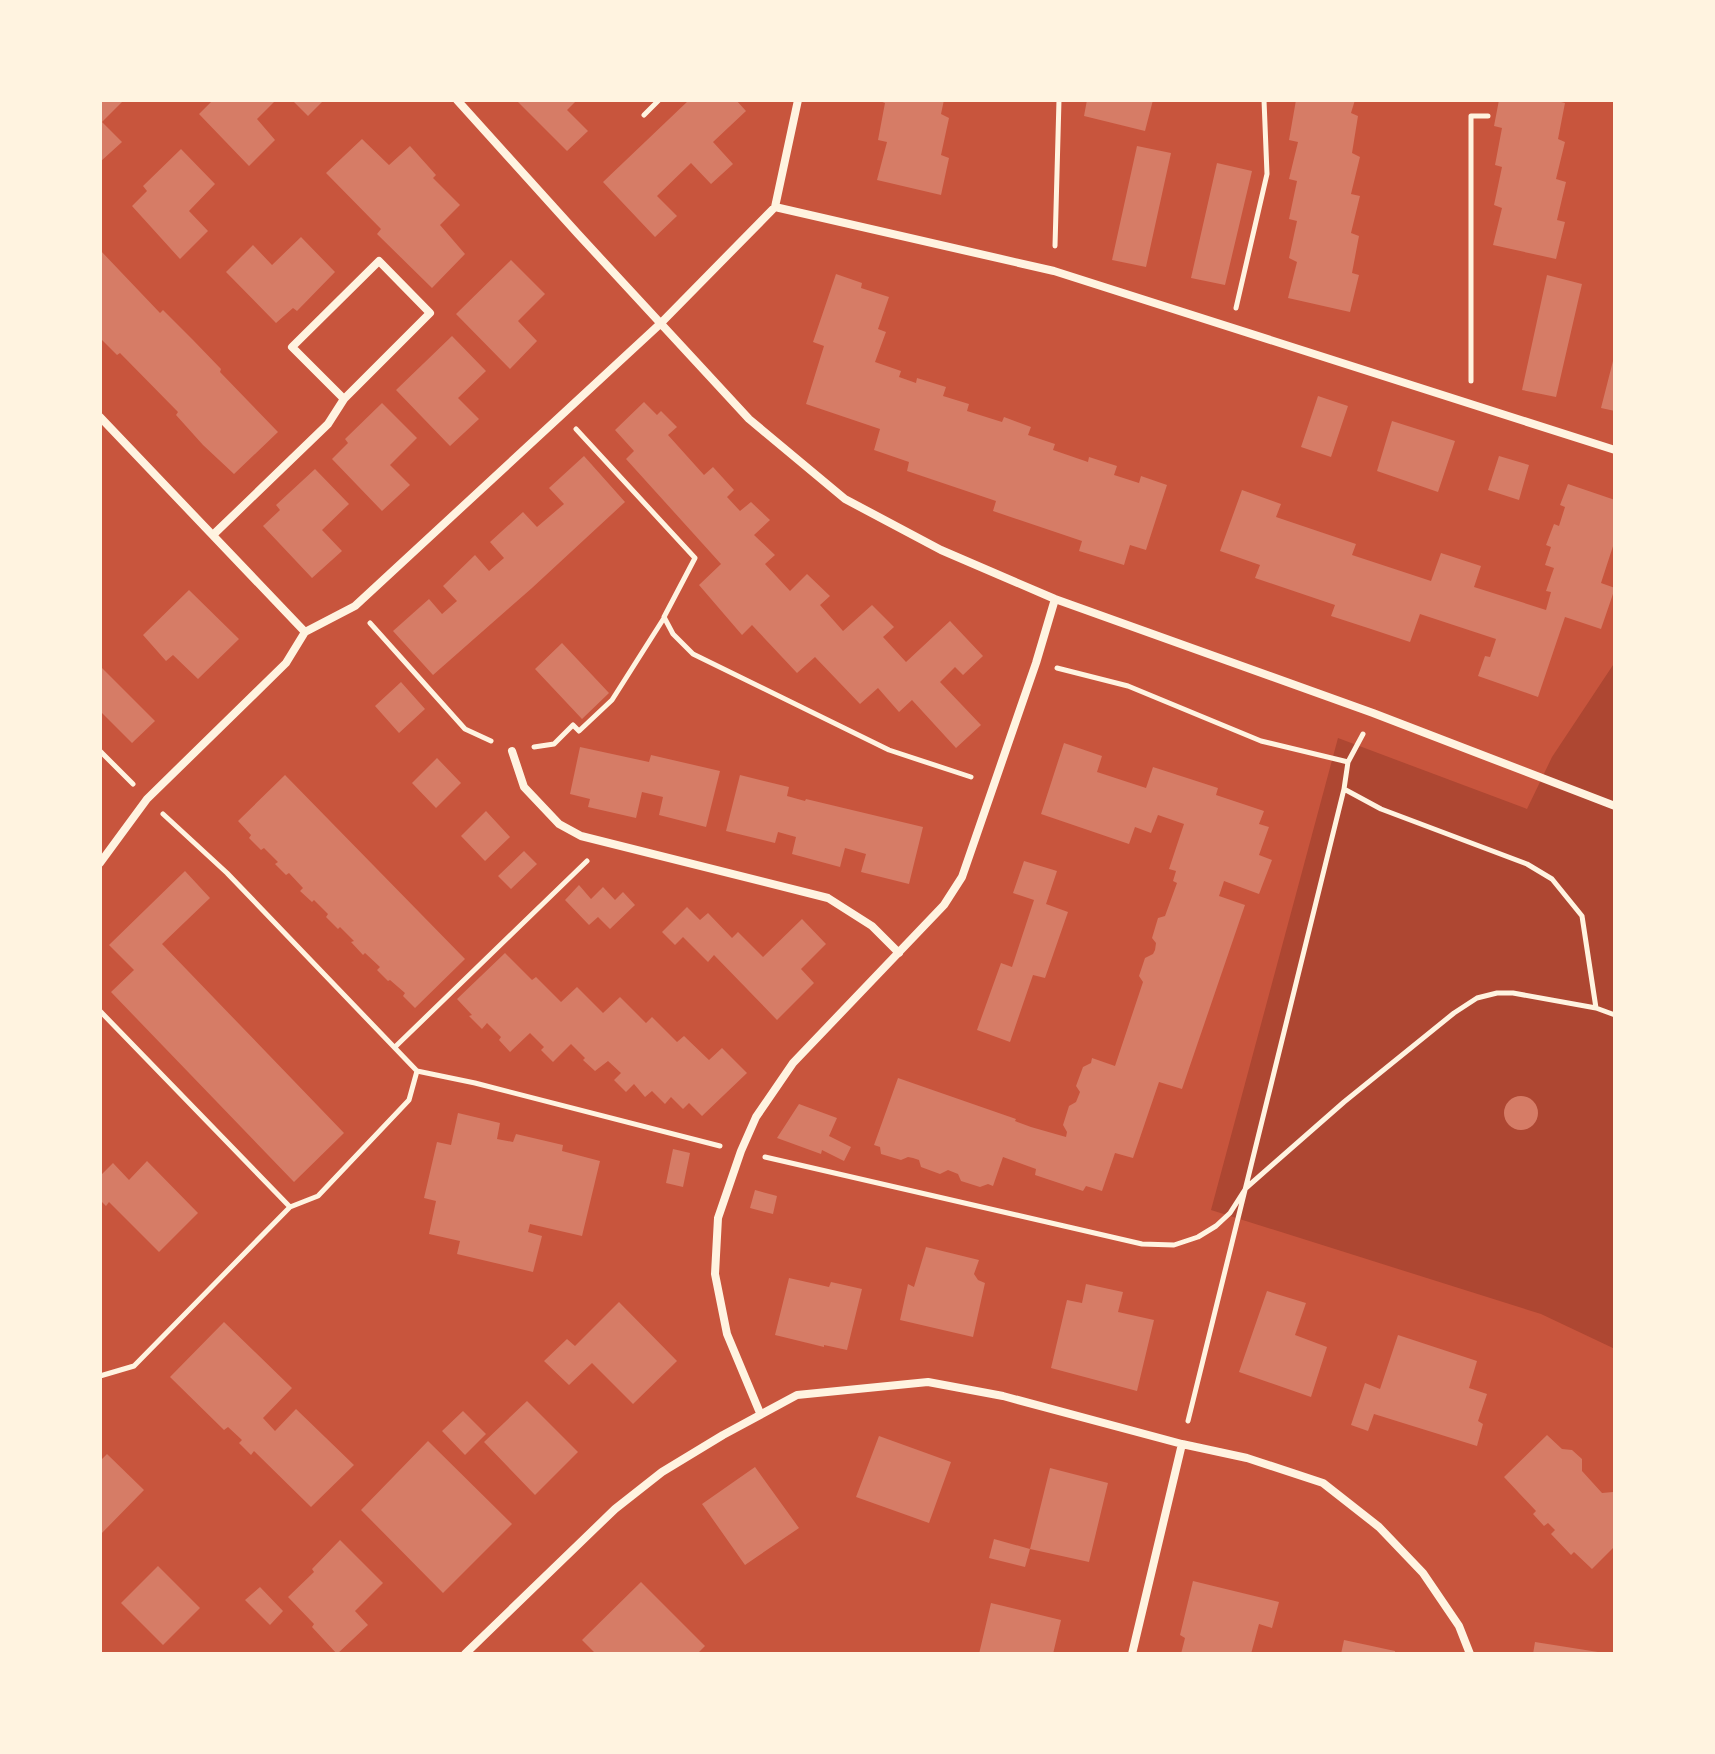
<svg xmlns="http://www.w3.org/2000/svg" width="1715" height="1754" font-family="'Archivo Narrow',sans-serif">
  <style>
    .green { fill: #ae4732 }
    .building { fill: #d67c66 }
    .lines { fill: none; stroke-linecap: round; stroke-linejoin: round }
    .path { stroke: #fff3e0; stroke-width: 5 }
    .minor { stroke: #fff3e0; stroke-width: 8 }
  </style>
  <rect width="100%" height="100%" fill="#c8553d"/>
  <path class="green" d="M1615,662V1349L1541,1314L1211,1210L1338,738L1527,809L1552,757Z"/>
  <path class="building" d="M100,100H124L102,122L122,142L100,162Z
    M213,100H276L257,119L275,140L249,166L199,114Z
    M292,100H324L308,116Z
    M516,100H577L567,110L588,131L567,151Z
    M689,100H736L746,111L713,142L733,164L711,184L691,163L657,196L677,216L655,237L603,182Z
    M877,100H944L941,114L949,118L941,155L949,158L941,195L877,180L887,142L878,140L885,103Z
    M1087,100H1153L1145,131L1084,116Z
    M1296,100H1355L1351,113L1358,116L1352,153L1360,157L1351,194L1360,196L1351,233L1359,236L1352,273L1359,275L1350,312L1288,298L1297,262L1289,258L1297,221L1289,219L1297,181L1289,179L1298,142L1289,140Z
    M1499,100H1553L1565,103L1558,139L1565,142L1556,179L1566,182L1557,220L1565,222L1556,259L1493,245L1502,208L1494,205L1502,167L1495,165L1502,128L1494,126Z
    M362,139L389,165L410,146L436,175L433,178L460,205L440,225L465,254L432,288L377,234L381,229L326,173Z
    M1137,146L1171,153L1146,267L1112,260Z
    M181,149L215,184L189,211L208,231L180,259L132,206L147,191L143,186Z
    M1217,163L1252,171L1225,285L1191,278Z
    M301,237L335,272L297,311L293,308L276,323L226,272L253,245L272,265Z
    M100,250L160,313L163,310L193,340L221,369L220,372L278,432L234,474L203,445L176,415L178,412L120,353L117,355L100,338Z
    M511,260L545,294L518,321L537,341L510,369L456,314Z
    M836,274L862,283L861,288L889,297L878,329L886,332L875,362L901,371L899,377L916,383L917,378L946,387L943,396L969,404L967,411L1002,422L1004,417L1031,427L1028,435L1055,444L1053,450L1088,462L1089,457L1117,466L1114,475L1139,483L1141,476L1167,485L1146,550L1130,545L1124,565L1079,551L1082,541L993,511L996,501L907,471L909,462L874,450L880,429L806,404L824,346L813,342Z
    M1547,275L1582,284L1556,397L1522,390Z
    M452,336L486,371L458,398L479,419L450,446L396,390Z
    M1614,357H1615V411L1601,408Z
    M1318,396L1348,406L1331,457L1301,447Z
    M644,402L657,415L661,411L677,427L668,435L704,475L713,467L734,490L727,497L740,511L751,502L770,520L754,535L775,555L765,564L790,591L807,574L830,596L820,605L843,631L872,605L894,627L883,637L906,662L950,621L983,656L963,675L955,667L940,682L981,725L956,748L912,700L899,712L878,688L860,704L815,657L797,673L752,625L742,635L699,585L721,564L626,459L634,451L615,430Z
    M382,403L417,438L390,465L410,485L382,511L332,459L348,443L345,439Z
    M1392,421L1455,441L1438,492L1377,471Z
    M584,456L625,502L532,588L433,675L393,631L429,599L442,614L457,601L443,586L475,555L489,571L504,558L490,542L523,512L537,527L564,504L549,488Z
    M1499,456L1529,465L1519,500L1488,490Z
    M315,469L349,504L322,530L342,551L312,578L263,526L280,510L276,505Z
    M1568,484L1615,500V540L1601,583L1615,588L1601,629L1565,617L1538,697L1478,676L1485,656L1490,657L1496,639L1420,614L1410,642L1371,629L1331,616L1335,605L1255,578L1260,565L1220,551L1242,490L1281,504L1276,517L1356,544L1352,555L1431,581L1441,553L1481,566L1474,587L1546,610L1551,592L1546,591L1554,568L1545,565L1551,547L1546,545L1554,524L1559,526L1565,507L1560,505Z
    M189,590L239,639L198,679L173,655L166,661L143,635Z
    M562,643L609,693L582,719L535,669Z
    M100,666L155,721L132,743L100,711Z
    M401,682L425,709L399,733L375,706Z
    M1064,743L1102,756L1097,772L1146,788L1153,767L1218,788L1216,795L1264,811L1259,824L1269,827L1259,855L1272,860L1259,894L1224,881L1219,896L1245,905L1182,1089L1159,1082L1133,1158L1115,1153L1102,1191L1086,1186L1083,1191L1035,1175L1036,1169L1003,1157L993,1186L988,1184L980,1187L961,1181L958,1174L948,1170L940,1174L921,1167L919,1160L913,1158L908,1157L901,1160L881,1154L880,1147L874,1145L898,1078L1016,1119L1015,1121L1031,1127L1066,1137L1067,1132L1063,1125L1069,1106L1076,1102L1080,1092L1076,1086L1083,1067L1091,1063L1092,1058L1115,1066L1143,982L1139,976L1145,958L1153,954L1155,950L1156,943L1152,938L1158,918L1165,916L1177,883L1173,881L1176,871L1169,869L1184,824L1158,815L1151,833L1135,827L1129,844L1041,814Z
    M580,747L649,762L651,755L720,771L706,827L659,815L663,797L642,792L636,818L588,807L590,799L570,794Z
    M437,758L461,783L436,808L412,783Z
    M285,775L465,959L415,1008L403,996L405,993L390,980L388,981L377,970L380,967L365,953L363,955L351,942L354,941L340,927L338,929L326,917L328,914L314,900L312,902L300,891L303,888L289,873L286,875L275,864L278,862L264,848L261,850L249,838L251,835L238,821Z
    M740,775L789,787L787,796L805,801L806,799L923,827L909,884L861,872L866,854L845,848L840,867L792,854L796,837L778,832L775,843L726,831Z
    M486,811L510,837L485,861L461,836Z
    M524,851L537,864L511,889L498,876Z
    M1024,861L1057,871L1046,904L1068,912L1045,978L1033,975L1010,1042L977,1030L1001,963L1012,967L1034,900L1013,893Z
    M185,871L210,898L162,944L344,1133L294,1182L111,992L134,970L109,945Z
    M579,885L591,899L603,887L615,900L623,892L635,905L610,929L598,917L589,925L565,900Z
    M687,907L700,920L708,913L732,938L738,932L763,957L802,919L826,944L801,969L814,983L777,1020L714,955L708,962L683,937L675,945L662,932Z
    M505,953L532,980L536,977L561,1002L577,987L603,1013L620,997L646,1023L652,1017L677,1042L684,1036L709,1060L722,1048L747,1073L702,1116L689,1103L683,1109L671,1097L665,1104L652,1091L645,1097L634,1084L626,1092L614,1080L621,1073L608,1061L595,1071L583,1060L585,1058L571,1044L553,1062L541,1050L544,1047L530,1033L510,1052L499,1040L501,1037L487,1023L482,1029L469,1016L472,1015L457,999Z
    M1504 1113a17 17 0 1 1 34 0a17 17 0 1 1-34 0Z
    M799,1104L837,1118L829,1136L851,1147L844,1161L822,1150L821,1154L777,1138Z
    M458,1113L500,1123L497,1139L513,1142L516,1134L563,1145L562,1151L600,1161L582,1236L530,1224L528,1232L542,1236L533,1272L457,1254L460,1241L429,1234L436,1201L424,1198L437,1142L451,1145Z
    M673,1149L690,1153L683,1187L666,1183Z
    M147,1161L198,1213L159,1252L109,1202L106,1206L100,1200V1176L113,1163L129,1180Z
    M755,1190L777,1196L773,1214L750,1208Z
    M926,1247L979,1260L974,1274L978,1280L985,1283L973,1337L900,1320L908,1284L914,1287Z
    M789,1278L829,1287L831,1282L862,1289L847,1350L824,1345V1347L775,1335Z
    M1086,1284L1123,1292L1118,1312L1154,1320L1137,1391L1051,1368L1067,1300L1082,1303Z
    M1267,1291L1306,1303L1295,1335L1327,1347L1311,1397L1239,1372Z
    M619,1302L677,1361L633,1404L592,1363L569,1385L544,1361L567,1339L575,1346Z
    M224,1322L292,1388L263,1418L275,1431L296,1409L354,1465L311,1507L254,1451L251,1455L239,1443L242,1440L228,1427L224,1430L170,1377Z
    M1398,1335L1477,1361L1469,1388L1487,1394L1478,1421L1483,1424L1477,1446L1374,1414L1368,1431L1351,1425L1365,1383L1380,1389Z
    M527,1401L578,1452L535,1495L484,1442Z
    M463,1411L486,1434L465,1455L442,1431Z
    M1547,1435L1562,1449L1572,1450L1582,1459V1471L1602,1493L1613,1492L1615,1494V1546L1592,1569L1574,1552L1571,1555L1551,1534L1555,1530L1548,1523L1544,1526L1533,1514L1536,1511L1504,1477Z
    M879,1436L951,1462L929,1523L856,1497Z
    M428,1441L512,1524L443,1593L361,1510Z
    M107,1454L144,1490L100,1535V1461Z
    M755,1467L799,1528L745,1565L702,1504Z
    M1050,1468L1108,1483L1089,1562L1030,1549L1025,1567L989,1558L994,1539L1030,1549Z
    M340,1540L383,1583L355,1611L368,1625L337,1654L312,1627L314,1624L288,1597L314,1572L312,1569Z
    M158,1566L200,1608L163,1645L121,1603Z
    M1193,1581L1279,1602L1272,1628L1259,1624L1251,1654H1181L1185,1638L1180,1635Z
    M641,1582L705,1646L697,1654H596L582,1640Z
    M260,1587L283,1611L270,1625L245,1600Z
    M991,1603L1061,1620L1053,1654H979Z
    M1344,1640L1395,1651V1654H1341Z
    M1535,1642L1598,1652V1654H1533Z"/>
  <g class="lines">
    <path class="path" d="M644,115L659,100
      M1055,246L1059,100
      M1236,308L1267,174L1264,100
      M1471,381V116H1488
      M576,429L695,558L664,617L673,634L693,654L889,750L971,777
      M370,623L465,729L491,741
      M1057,668L1128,686L1261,741L1348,762
      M1363,734L1348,762L1344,789L1381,809L1527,864L1552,879L1582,916L1596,1008
      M534,747L554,744L573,725L579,731L612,700L664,618
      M100,751L133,784
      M163,814L227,873L417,1071L475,1083L720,1146
      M100,1011L290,1207
      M395,1047L587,861
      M765,1157L1142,1244L1174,1245L1198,1237L1216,1226L1230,1213L1246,1188L1344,1102L1454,1013L1477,998L1497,993H1513L1596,1008L1615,1015
      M100,1376L134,1366L290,1207L318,1196L409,1100L417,1071
      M1188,1421L1344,789"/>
    <path class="minor" d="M457,100L578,234L749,419L845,499L941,550L1055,599L1373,713L1615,806
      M775,207L1054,271L1615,450
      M100,417L305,632
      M214,534L328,424L344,399L430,313L379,261L292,347L344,399
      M512,751L524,787L559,824L581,836L828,898L872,926L899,953
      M100,863L147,799L286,663L305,632L355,606L660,324L775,207L798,100
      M760,1413L727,1334L715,1274L718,1218L741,1151L756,1117L793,1063L944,905L962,877L1036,663L1055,599
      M465,1654L615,1509L662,1472L723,1435L797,1395L928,1382L1003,1396L1182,1444L1247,1458L1323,1483L1379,1527L1423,1573L1459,1626L1470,1654
      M1132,1654L1182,1444"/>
  </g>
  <rect width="1715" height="1754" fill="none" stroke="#fff3e0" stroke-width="204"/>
</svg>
